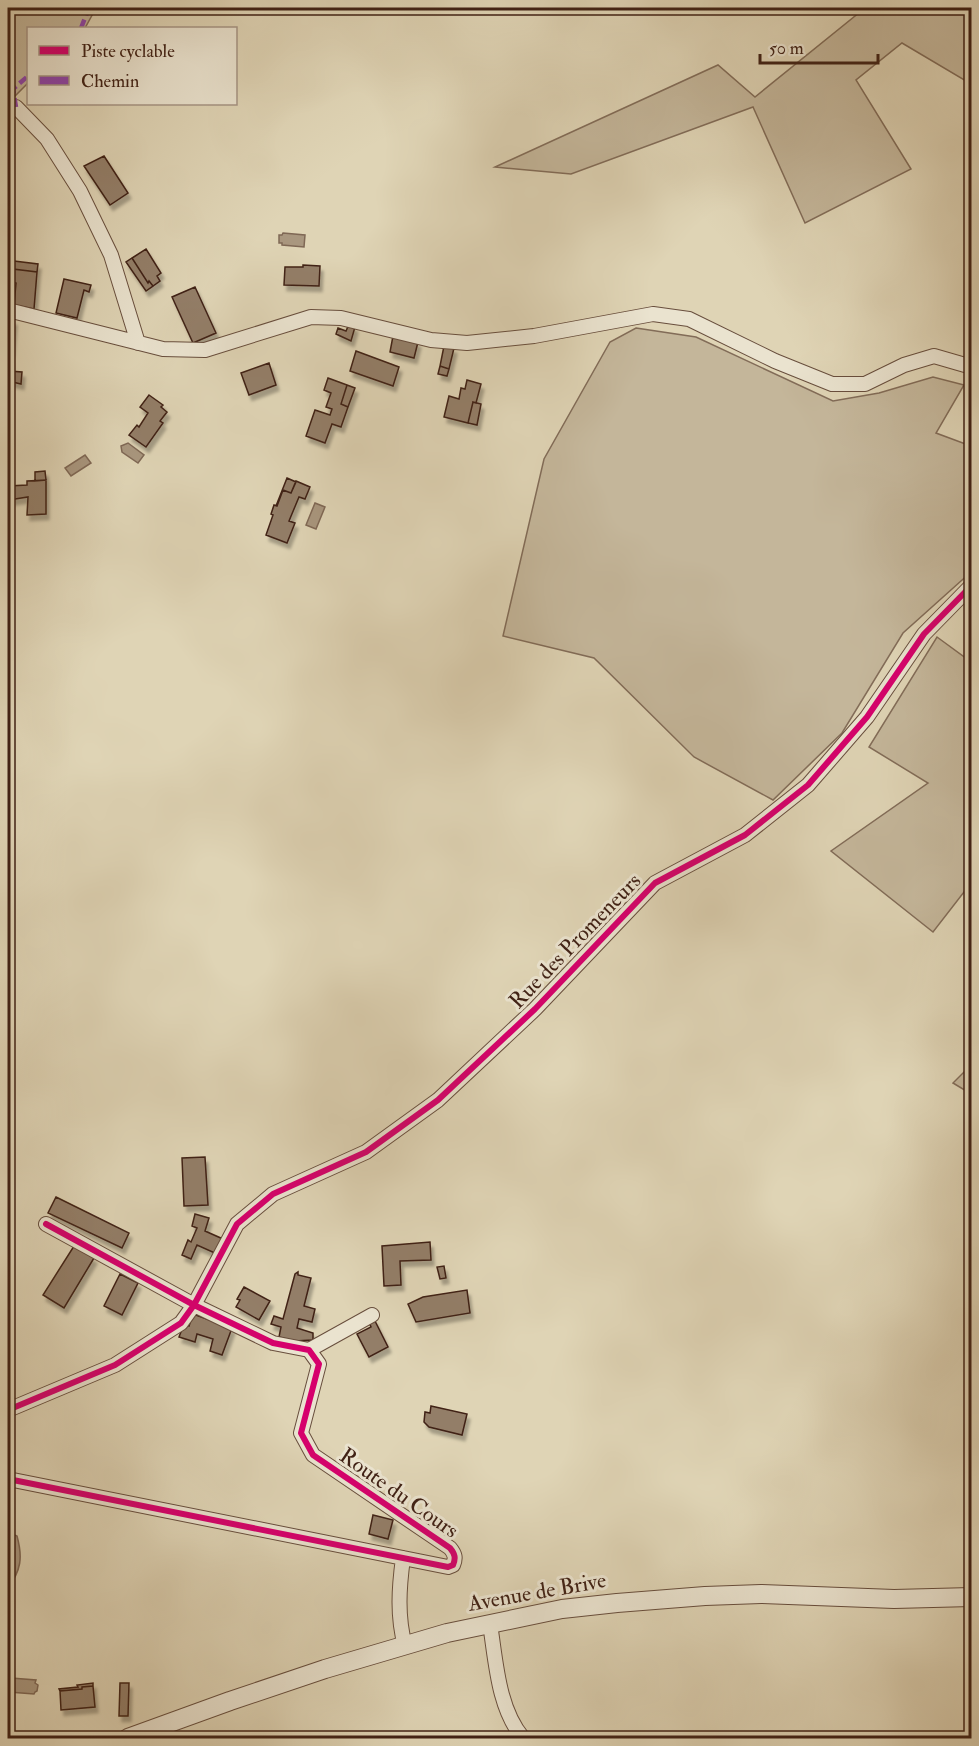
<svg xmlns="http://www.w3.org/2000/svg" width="979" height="1746" font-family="'IM FELL Double Pica',serif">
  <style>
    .green { fill: #c4b69a; stroke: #826c58; stroke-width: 1.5 }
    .water { fill: #a9977f; stroke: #7f6855; stroke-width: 1.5 }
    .building { fill: #937e68; stroke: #402115; stroke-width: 1.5; filter: url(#shadow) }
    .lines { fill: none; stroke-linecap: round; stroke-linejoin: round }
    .minor-casing { stroke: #684e3d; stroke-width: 16 }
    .tertiary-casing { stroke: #684e3d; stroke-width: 20 }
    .minor { stroke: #eae3cf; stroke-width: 14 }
    .tertiary { stroke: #eae3cf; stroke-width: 18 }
    .quiet { stroke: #8e44ad; stroke-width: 4.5; stroke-dasharray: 9 4.5; stroke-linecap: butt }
    .cycleway-casing { stroke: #eae3cf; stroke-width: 10 }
    .cycleway { stroke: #d6006c; stroke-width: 6 }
    .labels { text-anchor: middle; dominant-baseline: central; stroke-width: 6; stroke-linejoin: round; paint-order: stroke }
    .street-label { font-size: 22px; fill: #402115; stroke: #eae3cf }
  </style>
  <defs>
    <filter id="shadow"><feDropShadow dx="3" dy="5.5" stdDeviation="1.5" flood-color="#0004"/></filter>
  </defs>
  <rect width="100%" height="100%" fill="#dfd4b5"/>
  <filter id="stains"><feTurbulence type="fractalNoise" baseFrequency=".00333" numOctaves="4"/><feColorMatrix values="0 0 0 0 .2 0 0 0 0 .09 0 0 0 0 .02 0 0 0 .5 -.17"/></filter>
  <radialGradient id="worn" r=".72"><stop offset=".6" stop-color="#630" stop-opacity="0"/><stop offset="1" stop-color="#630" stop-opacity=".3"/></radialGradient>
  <path class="green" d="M8,8H96L85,28H28V83L9,102L8,99Z
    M865,8H971V84L902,43L856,80L911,169L805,223L753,107L571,174L495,167L718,65L755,97Z
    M636,328L696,337L833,401L879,393L933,377L964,385L936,433L971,446V572L903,633L842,733L773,800L694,757L594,658L503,636L544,459L610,342Z
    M937,637L971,662V883L933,932L831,851L928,783L869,747Z
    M971,1065V1094L953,1083Z"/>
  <path class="water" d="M283,233L305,235L304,247L282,245V243H279V235H282Z
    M128,443L144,455L138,463L122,452L121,446Z
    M85,455L91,463L71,476L65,468Z
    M315,503L325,507L316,529L306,525Z
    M8,1532L17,1536C23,1558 21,1570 8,1588Z
    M11,1678L36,1680L35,1683L38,1685L37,1691L35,1692L34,1694L9,1692Z"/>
  <path class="building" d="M104,156L128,193L110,205L84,166Z
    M146,249L161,273L157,276L160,281L153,286L149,281L148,283L132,258Z
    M132,258L148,283L149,281L153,286L146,291L126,262Z
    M14,261L38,264L37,272L13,269Z
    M303,265L320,266L319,286L284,285L285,267H303Z
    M13,269L37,272L34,309L14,305L16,283L12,282Z
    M64,279L91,285L89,292L84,290L77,318L56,313Z
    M195,287L216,333L193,343L172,297Z
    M8,319L14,320L11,351H8Z
    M349,324L355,327L351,341L336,334L338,328L346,331Z
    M393,336L418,342L414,358L390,352Z
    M444,346L454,348L449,369L440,366Z
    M356,351L399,367L393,386L350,371Z
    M8,360H10L9,371L22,372L21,384L8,381Z
    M269,363L276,385L249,395L241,373Z
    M440,366L449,369L447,376L438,374Z
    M328,378L347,385L341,404L348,407L341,427L332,424L325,443L306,436L315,410L330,415L332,409L326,407L331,393L324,390Z
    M467,380L481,384L476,403L473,402L468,423L444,417L449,396L459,399L461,388L465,389Z
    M347,385L355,388L348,407L341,404Z
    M149,395L163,405L161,407L167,412L160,421L163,423L146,447L129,435L137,425L139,427L148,413L140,407Z
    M473,402L481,404L477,425L468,423Z
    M45,471L46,480L35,481V472Z
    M287,478L296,482L291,493L283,490L276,506Z
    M46,480V514L27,515L28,497L9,500L8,486L27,485V481Z
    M296,481L310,487L305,499L299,497L289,521L295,523L287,543L266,535L273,515L271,514L274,505L277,506L283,490L291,493Z
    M205,1157L208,1205L184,1206L182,1158Z
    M56,1197L129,1233L122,1248L48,1213Z
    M195,1214L209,1218L205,1231L223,1239L217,1254L197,1245L191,1259L182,1255L188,1240L191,1242L197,1228L192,1226Z
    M430,1242L431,1260L400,1261L401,1285L384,1286L382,1246Z
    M74,1246L94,1258L64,1308L43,1295Z
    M444,1266L446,1278L440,1279L437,1267Z
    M298,1272V1275L311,1278L304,1306L315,1309L312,1322L299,1319L297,1328L313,1333V1340L294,1341L279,1337L281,1327L271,1324L274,1316L283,1319L295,1274Z
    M120,1274L138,1283L122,1315L104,1306Z
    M244,1287L270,1301L259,1320L236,1307L240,1300L237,1299Z
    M467,1290L470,1313L416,1322L408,1304L423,1297Z
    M193,1314L232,1328L222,1355L210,1351L213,1339L197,1334L195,1342L179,1337L184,1324L189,1326Z
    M374,1319L388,1347L369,1357L357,1334L371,1327L369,1322Z
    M431,1406L467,1414L462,1435L429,1427L424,1422L425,1412L430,1413Z
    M373,1515L393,1520L388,1539L369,1534Z
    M93,1683V1686L82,1687V1689L60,1691L59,1689L78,1687L77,1685Z
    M120,1683H129L128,1716H119Z
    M93,1686L95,1707L61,1710L60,1691L82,1689V1687Z"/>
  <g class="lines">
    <defs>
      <path id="minor" d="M16,107L47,139L80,191L111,255L138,343
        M8,310L163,349L205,350L311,317L341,318L431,340L467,343L534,336L653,314L689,319L775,361L832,384H865L904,365L934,356L972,367
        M309,1350L372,1315
        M8,1410L115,1365L181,1323L194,1305L237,1224L273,1194L366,1152L438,1100L535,1009L655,883L745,835L808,785L867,717L924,634L972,585
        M8,1479L448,1567L453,1565C456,1558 455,1554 450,1548L313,1455L301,1433L319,1364L309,1350L273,1343L194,1305L46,1224
        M403,1558C399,1588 397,1616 405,1646
        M490,1624C496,1662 498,1708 523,1738"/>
      <path id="tertiary" d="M128,1738L230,1701L325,1669L447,1633L562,1609L617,1603L705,1596L761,1594L894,1599L972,1597"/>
    </defs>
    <use href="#minor" class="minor-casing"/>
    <use href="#tertiary" class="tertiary-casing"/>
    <use href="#minor" class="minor"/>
    <use href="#tertiary" class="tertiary"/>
    <path class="quiet" d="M81,28L89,8
      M16,107L13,89L28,76"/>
    <defs>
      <path id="cycleway" d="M8,1410L115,1365L181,1323L194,1305L237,1224L273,1194L366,1152L438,1100L535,1009L655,883L745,835L808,785L867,717L924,634L972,585
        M8,1479L448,1567L453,1565C456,1558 455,1554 450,1548L313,1455L301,1433L319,1364L309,1350L273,1343L194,1305L46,1224"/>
    </defs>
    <use href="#cycleway" class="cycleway-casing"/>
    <use href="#cycleway" class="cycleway"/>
  </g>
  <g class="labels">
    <g class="street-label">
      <text transform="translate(575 941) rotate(-46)">Rue des Promeneurs</text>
      <text transform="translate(399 1493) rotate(35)">Route du Cours</text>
      <text transform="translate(537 1592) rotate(-10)">Avenue de Brive</text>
    </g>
  </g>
  <rect width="979" height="1746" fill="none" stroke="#dfd4b5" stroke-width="30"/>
  <rect x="9" y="9" width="961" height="1728" fill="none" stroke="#402115" stroke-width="3"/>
  <rect x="15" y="15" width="949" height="1716" fill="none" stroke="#402115" stroke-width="1.5"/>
  <rect x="27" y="27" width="210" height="78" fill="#eae3cf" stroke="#a69585" stroke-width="1.5"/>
  <rect x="39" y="46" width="30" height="9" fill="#d6006c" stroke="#a69585" stroke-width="1.5"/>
  <text x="81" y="57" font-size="18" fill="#402115">Piste cyclable</text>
  <rect x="39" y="76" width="30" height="9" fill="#8e44ad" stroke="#a69585" stroke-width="1.5"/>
  <text x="81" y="87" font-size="18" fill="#402115">Chemin</text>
  <path d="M760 54v9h118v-9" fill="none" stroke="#402115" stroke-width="3"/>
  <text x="769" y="54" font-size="18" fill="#402115" stroke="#eae3cf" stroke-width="4.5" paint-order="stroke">50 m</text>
  <rect width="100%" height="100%" filter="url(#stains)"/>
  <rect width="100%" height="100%" fill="url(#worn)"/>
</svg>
